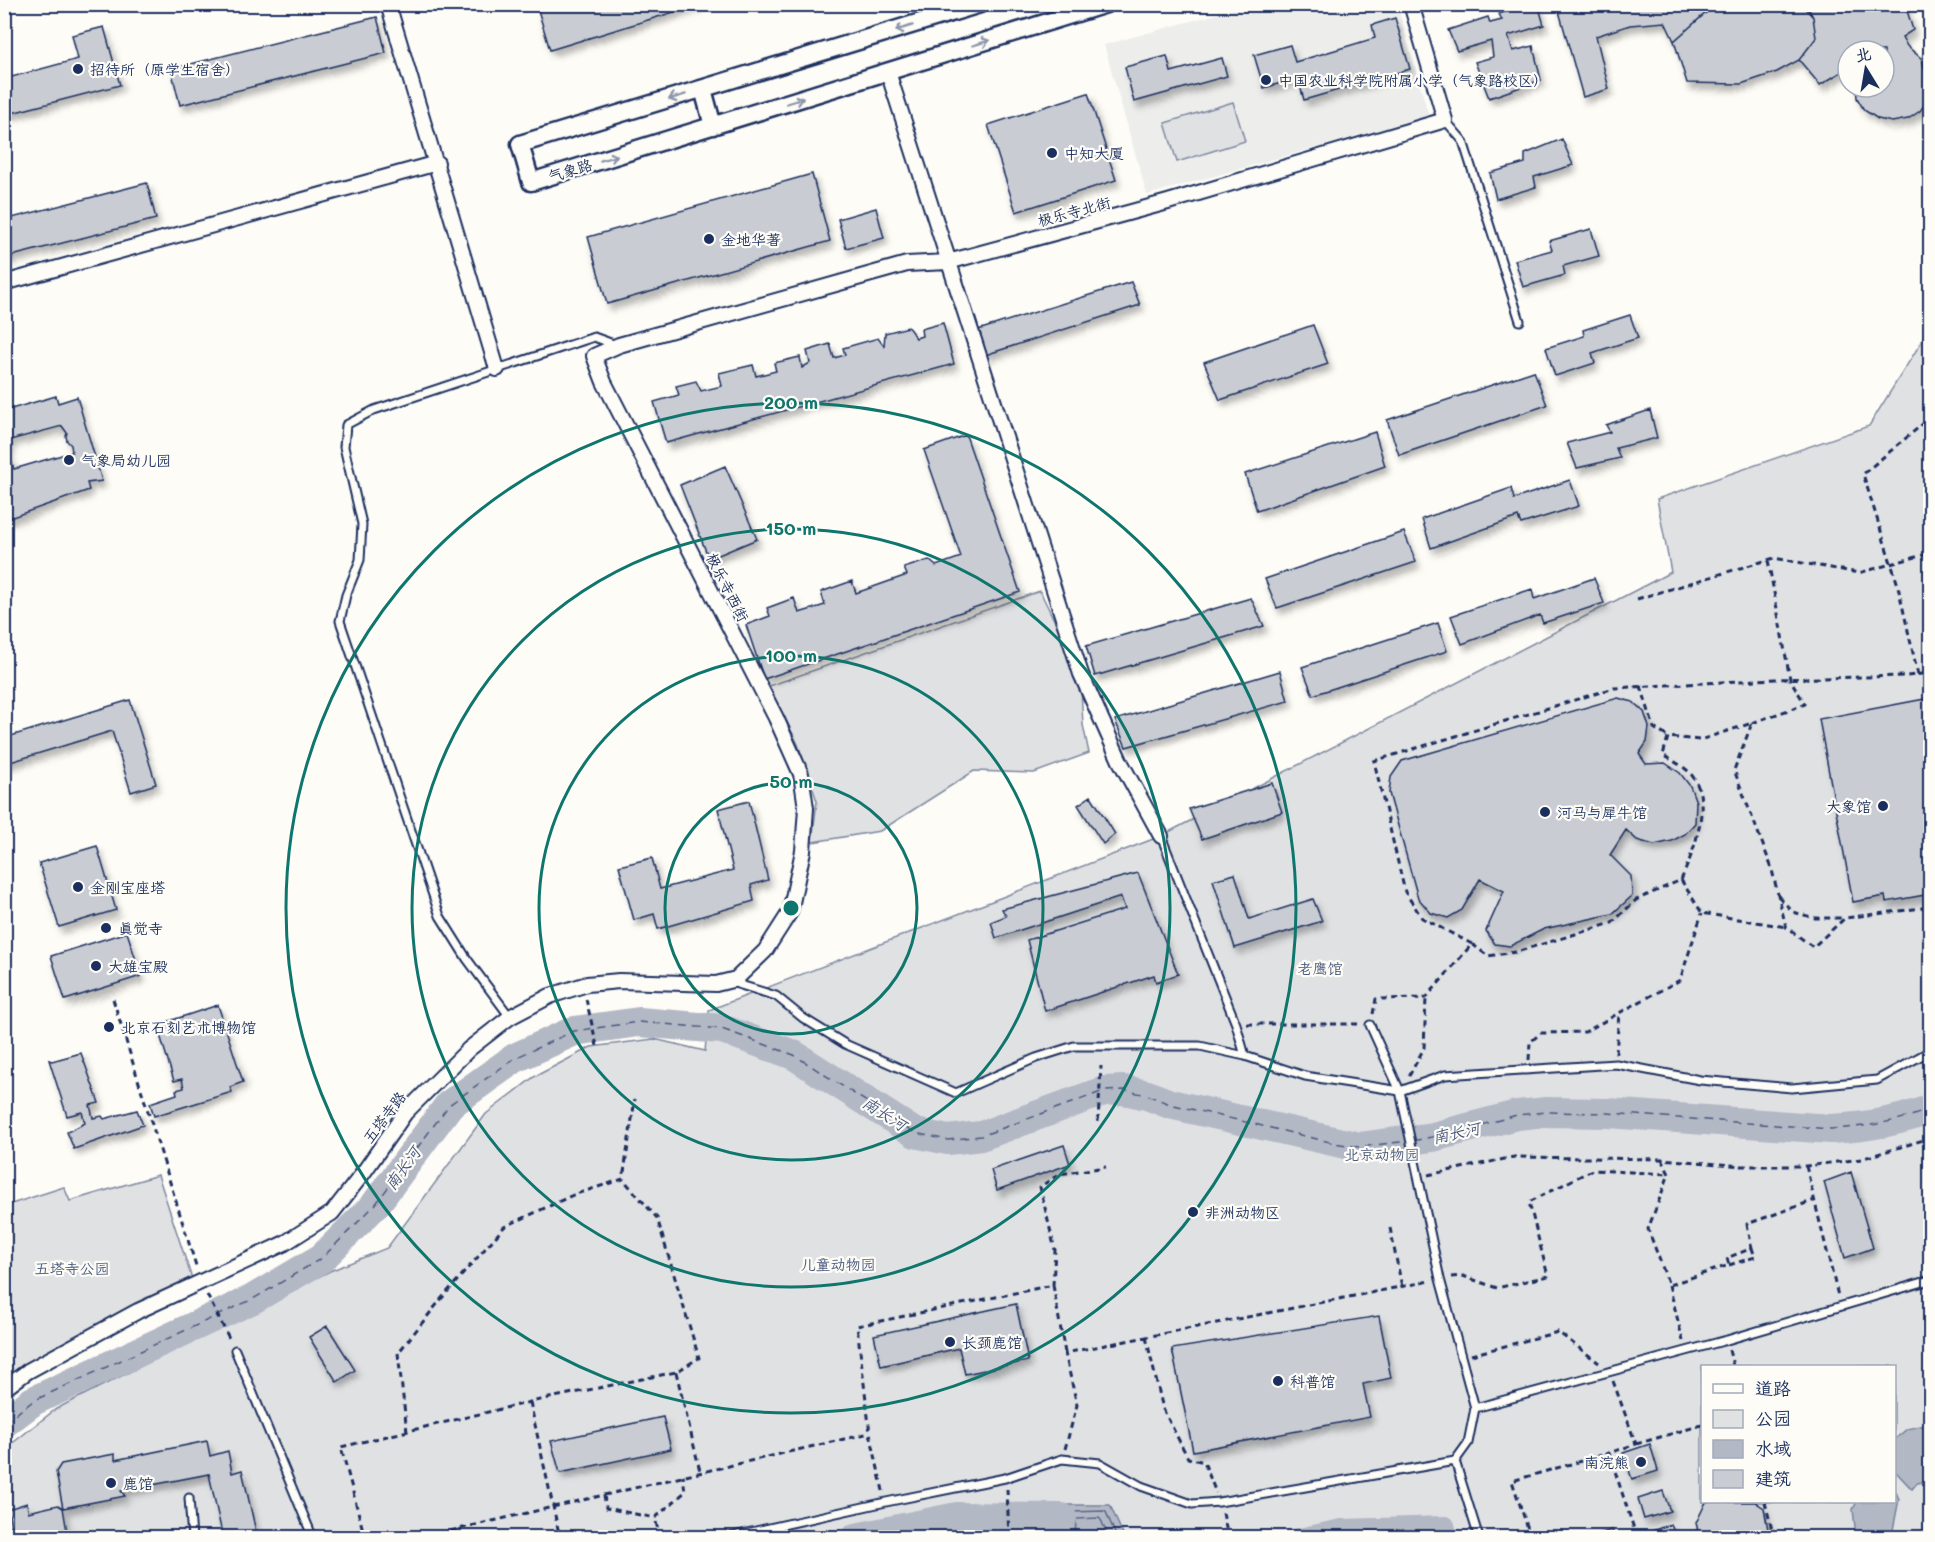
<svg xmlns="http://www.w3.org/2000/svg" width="1935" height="1542" font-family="Mali,'LXGW WenKai TC',sans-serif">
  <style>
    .built { fill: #edeeec }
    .green { fill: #e0e1e3; stroke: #7e88a0; stroke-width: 1.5; fill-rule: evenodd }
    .water { fill: #b3b8c5; stroke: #76819c; stroke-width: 1.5 }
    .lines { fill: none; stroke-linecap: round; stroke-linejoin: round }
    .shore { stroke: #586687; stroke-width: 1.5 }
    .canal { stroke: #b3b8c5; stroke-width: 18 }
    .river { stroke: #b3b8c5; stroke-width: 30 }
    .ferry { stroke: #49587d; stroke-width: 1.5; stroke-dasharray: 8 6; stroke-linecap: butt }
    .building { fill: #c9ccd3; stroke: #1b2f5e; stroke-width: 1.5; fill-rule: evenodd; filter: url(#shadow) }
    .service-casing { stroke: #1b2f5e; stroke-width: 11 }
    .minor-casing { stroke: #1b2f5e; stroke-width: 18 }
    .tertiary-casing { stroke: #1b2f5e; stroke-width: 21 }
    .path { stroke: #1b2f5e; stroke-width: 3; stroke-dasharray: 6 4.5; stroke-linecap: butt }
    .service { stroke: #fdfcf7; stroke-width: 7 }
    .minor { stroke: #fdfcf7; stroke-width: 14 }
    .tertiary { stroke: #fdfcf7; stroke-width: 16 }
    .oneway { stroke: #8c96aa }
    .ring { fill: none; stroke: #0f766e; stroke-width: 3 }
    .poi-dot { fill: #1b2f5e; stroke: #fdfcf7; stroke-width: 2 }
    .labels { text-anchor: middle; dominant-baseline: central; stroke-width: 4.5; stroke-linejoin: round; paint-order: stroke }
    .poi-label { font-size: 15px; fill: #1b2f5e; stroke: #fdfcf7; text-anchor: start }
    .street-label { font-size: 15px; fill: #1b2f5e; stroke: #fdfcf7 }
    .park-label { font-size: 15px; fill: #4c5c7f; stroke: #fdfcf7 }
    .water-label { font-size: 16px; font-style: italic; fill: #49587d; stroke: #fdfcf7 }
    .centre { fill: #0f766e; stroke: #fdfcf7; stroke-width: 3 }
    .ring-label { font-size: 18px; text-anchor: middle; font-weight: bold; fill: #0f766e; stroke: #fdfcf7; stroke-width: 4.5; stroke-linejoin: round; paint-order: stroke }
  </style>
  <defs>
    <filter id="shadow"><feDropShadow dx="3.5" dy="6" stdDeviation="3" flood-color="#0004"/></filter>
  </defs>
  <rect width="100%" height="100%" fill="#fdfcf7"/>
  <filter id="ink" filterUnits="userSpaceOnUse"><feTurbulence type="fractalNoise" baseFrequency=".0167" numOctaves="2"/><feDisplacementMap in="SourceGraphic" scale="12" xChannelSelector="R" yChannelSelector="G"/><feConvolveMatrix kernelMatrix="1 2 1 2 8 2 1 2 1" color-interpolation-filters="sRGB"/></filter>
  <g filter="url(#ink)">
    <path class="built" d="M1249,5H1397L1429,116L1147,195L1104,45Z"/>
    <path class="green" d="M1233,102L1245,141L1177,162L1165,123Z
      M1930,328V1537L5,1538V1449L56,1409L330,1271L387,1248L486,1114L534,1077L591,1047L654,1039L705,1051L709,1010L1161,836L1671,572L1657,499L1869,426ZM1702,1366H1894V1502H1702Z
      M1040,591L1056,624L1081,690L1083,725L1089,753L1034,773L974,771L880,831L812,842L817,801L798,744L769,686Z
      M158,1175L193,1282L5,1382V1206L64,1187L70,1201Z"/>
    <path class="water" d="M1930,1424V1481L1917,1483L1912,1489L1895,1471V1439L1907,1429Z
      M1895,1490L1899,1499L1892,1535L1894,1537H1856L1853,1509L1857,1502H1894Z
      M1066,1505H1110L1124,1537H1062V1518Z"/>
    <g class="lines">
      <path class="shore" d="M1068,1538V1519L1071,1512L1104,1511L1106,1512L1117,1538
        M1075,1538L1076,1519L1099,1518L1101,1520L1109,1538"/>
      <path class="canal" d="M1294,1538L1341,1528L1446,1525L1449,1538"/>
      <path class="river" d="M4,1423L33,1401L253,1299L322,1258L375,1205L449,1105L515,1058L574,1031L639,1022L722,1029L794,1055L915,1133L948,1140L981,1136L1104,1091L1124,1090L1147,1095L1170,1104L1359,1147L1433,1137L1517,1115L1546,1112L1608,1113L1831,1129C1865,1127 1899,1122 1930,1109
        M856,1538L957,1517L1062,1518"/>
      <path class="ferry" d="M1413,1141L1464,1130L1517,1115L1546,1112L1608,1113L1831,1129C1865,1127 1899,1122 1930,1109
        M4,1423L33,1401L253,1299L322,1258L375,1205L449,1105L515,1058L574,1031L639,1022L722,1029L794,1055L915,1133L948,1140L981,1136L1104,1091L1124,1090L1147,1095L1170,1104L1334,1143L1359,1147L1408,1141"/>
    </g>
    <path class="building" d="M558,4H700L550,50L538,10Z
      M1527,4H1538L1544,25L1508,36L1513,51L1533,46L1541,80L1489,98L1475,62L1493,57L1491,41L1457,51L1448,30L1488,17L1490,23L1502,20L1499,14Z
      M1557,4H1726L1707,12L1674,41L1665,22L1630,25L1596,36L1609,89L1583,97Z
      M1726,4H1801L1813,17L1816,38L1799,60L1777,72L1741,84L1687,83L1674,41L1707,12Z
      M1801,4H1806L1813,17Z
      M1806,4H1905L1913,30L1902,37L1907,46L1922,59L1927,78L1930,97L1920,111L1908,119L1892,122L1878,119L1864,110L1857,98L1856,87H1884V51H1848V68L1820,85L1799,60L1816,38L1813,17Z
      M377,17L386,53L180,105L171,69Z
      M1395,18L1410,69L1304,100L1298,78L1264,88L1254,55L1290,45L1295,62L1375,38L1372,25Z
      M104,27L120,85L4,115V79L78,59L72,35Z
      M1167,56L1171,72L1222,58L1227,76L1134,102L1125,67Z
      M1088,93L1116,180L1016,212L988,125Z
      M1562,139L1573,165L1534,177L1536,187L1496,199L1490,173L1525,163V154Z
      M812,174L830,241L607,304L588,237Z
      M147,183L156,219L4,258V220Z
      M876,208L884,238L846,248L838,219Z
      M1591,229L1599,256L1563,266L1565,275L1523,287L1515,260L1552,250L1549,241Z
      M1131,282L1140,305L985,355L978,330Z
      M1630,315L1638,338L1592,353L1595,363L1555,376L1546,348L1584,336L1583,330Z
      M943,323L954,364L666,443L654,402L679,395L676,386L696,381L701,391L722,386L719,373L753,365L756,376L776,371L774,363L800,357L802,368L810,363L807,351L830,344L834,358L845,355L843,348L878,338L884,346L885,333L908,327L916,338L922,336L921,329Z
      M1313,325L1328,364L1220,400L1204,362Z
      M1534,371L1547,405L1399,455L1387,420Z
      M56,396L58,403L77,397L102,481L87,483L89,490L4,520V411ZM62,426L67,433L66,436L67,441L71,445L72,452L14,469L8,452L11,445L10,440Z
      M1650,410L1657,438L1616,448L1620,458L1577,468L1567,443L1610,432L1606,425Z
      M1375,432L1385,466L1257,511L1245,474Z
      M966,435L1020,592L764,679L746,625L770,616L767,608L794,598L799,613L825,605L821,592L852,581L856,593L907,575L904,568L929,560L936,566L961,557L924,450Z
      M725,466L757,539L709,559L680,485Z
      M1570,480L1579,506L1521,524L1518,517L1431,548L1422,519L1511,488L1514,499Z
      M1404,532L1416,562L1277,608L1265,579Z
      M1594,578L1604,603L1543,623L1540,615L1462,644L1451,616L1532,589L1534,599Z
      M1251,598L1264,626L1095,676L1086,646Z
      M1438,623L1447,651L1313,695L1302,667Z
      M1280,671L1288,701L1126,747L1115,720Z
      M1618,698L1633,702L1644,712L1649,727L1647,742L1639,754L1646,764L1665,763L1680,773L1690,786L1696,802L1695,823L1685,834L1672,841L1654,845L1637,840L1626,830L1610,855L1631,876L1632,896L1612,914L1544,929L1510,946L1495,944L1486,931L1504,891L1480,879L1462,910L1448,918L1431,913L1418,898L1389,793L1391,777L1402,761Z
      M1930,698V894L1886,902L1885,896L1853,902L1819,719Z
      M130,700L156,784L131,792L112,731L4,764V738Z
      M1272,783L1282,812L1202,839L1189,809Z
      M1091,796L1115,834L1103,844L1078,805Z
      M749,801L768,880L751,885L754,901L658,929L654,914L634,920L619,866L652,858L660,889L733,870L718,809Z
      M97,846L116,910L59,927L39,863Z
      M1138,873L1178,974L1156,982L1154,975L1045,1011L1027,940L1125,909L1121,897L996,938L991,922L1006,916L1002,909Z
      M1235,874L1249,919L1313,899L1322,921L1235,948L1213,880Z
      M127,932L141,976L65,1000L51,956Z
      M218,1005L243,1082L230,1087L232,1092L154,1116L150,1103L177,1094L176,1090L184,1088L182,1079L174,1081L157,1025Z
      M81,1053L99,1103L90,1105L93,1118L102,1116L104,1119L137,1110L143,1125L74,1149L67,1132L85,1123L82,1112L67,1116L49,1060L52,1061Z
      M1064,1145L1070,1164L997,1190L991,1170Z
      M1851,1172L1873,1248L1845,1258L1824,1182Z
      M1016,1304L1028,1361L965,1374L959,1348L881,1366L874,1335Z
      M1379,1316L1391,1378L1363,1384L1370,1417L1193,1451L1172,1349Z
      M327,1326L355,1370L337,1382L309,1337Z
      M663,1417L671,1449L560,1473L551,1441Z
      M207,1441L210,1456L228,1451L232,1473L242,1470L257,1536L223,1538L209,1474L121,1491L125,1496L63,1508L56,1472L61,1464L115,1454V1460Z
      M1650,1444L1658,1471L1632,1479L1623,1453Z
      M1663,1491L1670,1511L1644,1519L1638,1499Z
      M1706,1502H1755L1764,1508L1769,1535L1767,1538H1700L1696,1523Z
      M27,1503L28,1512L58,1505L63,1508L68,1538H13L8,1509Z
      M1671,1524L1676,1538H1651L1649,1532Z
      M1612,1530L1615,1538H1585Z"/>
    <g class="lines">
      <defs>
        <path id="service" d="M1445,120L1463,141L1520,321
          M1161,836L1236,1024L1245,1056L1305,1076L1400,1091L1445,1075L1616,1064L1700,1080L1792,1088L1877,1080L1930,1051
          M731,982L776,996L803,1018L845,1044L956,1093L1036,1058L1074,1046H1200L1245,1056
          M510,1017L467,959L440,916L340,621L346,595L360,560L362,524L344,447L346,425L374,410L594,337L616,345
          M1370,1025L1400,1091L1440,1279L1475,1408L1468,1443L1455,1461L1479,1538
          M235,1350L313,1538
          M1475,1408L1727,1340L1930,1280
          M189,1498L192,1538
          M724,1538L886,1502L1005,1478L1062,1459L1100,1463L1141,1486L1192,1504L1219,1502L1455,1461"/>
        <path id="minor" d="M388,4L497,369
          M888,72L1081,674L1120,761L1161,836
          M4,283L437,163
          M4,1389L28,1371L138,1311L285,1243L332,1213L361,1176L405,1113L469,1049L510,1017L550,996L587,984L619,981L716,984L736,979L765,951L790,912L803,851L806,808L801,774L776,718L604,382L594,356L619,345L907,264L948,262L1168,202L1445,120L1411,4"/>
        <path id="tertiary" d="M980,4L520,144L531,182L1106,4
          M703,89L713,126"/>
      </defs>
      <use href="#service" class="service-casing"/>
      <use href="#minor" class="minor-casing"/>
      <use href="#tertiary" class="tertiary-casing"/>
      <path class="path" d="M1637,599L1774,558L1859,573L1930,553
        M1918,675L1897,582L1863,474L1930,418
        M1641,686L1654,728L1668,737
        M1752,723L1805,704L1790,679L1768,560
        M1681,880L1702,913L1786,927
        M1779,897L1793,912L1815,918H1843
        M1472,944L1422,918L1405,892L1374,761L1614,688L1775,679L1907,676L1930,673
        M113,999L197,1269
        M586,999L597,1046
        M1373,1014L1376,999L1426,998L1472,944L1488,956L1516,952L1612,923L1636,900L1681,880C1694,851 1714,800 1690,773C1684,766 1671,760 1663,755L1668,737L1700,740L1752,723L1734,770L1771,866L1786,927L1813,947L1845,918L1930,907
        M1247,1024H1360
        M1616,1054L1619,1013L1680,980L1702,913
        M1529,1060L1530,1042L1541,1033L1585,1032L1619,1013
        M1409,1076L1424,1048L1426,998
        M1098,1122L1101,1066
        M1662,1159L1669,1174L1648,1229L1669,1285L1729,1265L1727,1258L1752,1248L1747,1224L1815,1200
        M1806,1166L1838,1296
        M1428,1175L1514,1157L1662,1159L1742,1166H1806L1861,1159L1930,1138
        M1390,1228L1402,1287
        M1729,1265L1755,1257L1752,1248
        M1451,1277L1463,1276L1497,1288L1548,1276L1529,1202L1592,1170L1669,1174
        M1053,1285L1055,1250L1040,1187L1059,1174L1106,1167
        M1669,1285L1683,1341
        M207,1295L230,1340
        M1146,1337L1163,1409L1188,1458L1204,1462L1216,1493
        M1729,1350L1733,1366
        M1471,1355L1558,1332L1599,1363
        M676,1372L700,1471
        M1613,1381L1636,1444L1609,1453L1637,1538
        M530,1402L560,1538
        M407,1432L398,1353L442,1298L504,1227L573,1195L623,1179L635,1099
        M1636,1444L1702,1425
        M1065,1449L1077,1405L1065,1353L1430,1281
        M1007,1489L1009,1538
        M883,1491L870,1433L857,1326L1053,1285L1065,1353
        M604,1495L606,1508L655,1518
        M1765,1502L1773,1534L1770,1538
        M1223,1513L1228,1538
        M365,1538L341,1447L530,1402L676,1372L699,1358L657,1218L623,1179
        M420,1538L870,1433
        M660,1538L655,1518L685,1492L683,1475
        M1531,1538L1512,1481L1609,1453"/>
      <use href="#service" class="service"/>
      <use href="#minor" class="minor"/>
      <use href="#tertiary" class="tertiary"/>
    </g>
    <defs><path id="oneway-shaft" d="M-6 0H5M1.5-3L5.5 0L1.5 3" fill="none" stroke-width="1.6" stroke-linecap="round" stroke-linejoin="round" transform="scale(1.5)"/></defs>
    <g class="oneway">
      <use href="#oneway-shaft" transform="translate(904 28) rotate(163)"/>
      <use href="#oneway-shaft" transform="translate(981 43) rotate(-17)"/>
      <use href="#oneway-shaft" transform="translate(677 97) rotate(163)"/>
      <use href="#oneway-shaft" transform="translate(795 101) rotate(-17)"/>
      <use href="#oneway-shaft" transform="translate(609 158) rotate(-17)"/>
    </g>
  </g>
  <g class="ring">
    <circle cx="791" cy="908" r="126"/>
    <circle cx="791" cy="908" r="252"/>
    <circle cx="791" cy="908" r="379"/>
    <circle cx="791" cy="908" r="505"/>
  </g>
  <g class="poi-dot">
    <circle cx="78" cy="69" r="6"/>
    <circle cx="1266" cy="80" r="6"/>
    <circle cx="1052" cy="153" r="6"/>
    <circle cx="709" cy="239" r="6"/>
    <circle cx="69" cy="460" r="6"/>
    <circle cx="1883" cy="806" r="6"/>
    <circle cx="1545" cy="812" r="6"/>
    <circle cx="78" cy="887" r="6"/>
    <circle cx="106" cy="928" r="6"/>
    <circle cx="96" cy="966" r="6"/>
    <circle cx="109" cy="1027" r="6"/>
    <circle cx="1193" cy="1212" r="6"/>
    <circle cx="950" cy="1342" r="6"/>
    <circle cx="1278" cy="1381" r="6"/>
    <circle cx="1641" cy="1462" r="6"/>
    <circle cx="111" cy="1483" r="6"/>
  </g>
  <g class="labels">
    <g class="poi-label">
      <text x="90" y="69">招待所（原学生宿舍）</text>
      <text x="1278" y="80">中国农业科学院附属小学（气象路校区）</text>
      <text x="1064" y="153">中知大厦</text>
      <text x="721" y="239">金地华著</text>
      <text x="81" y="460">气象局幼儿园</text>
      <text x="1871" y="806" text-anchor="end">大象馆</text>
      <text x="1557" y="812">河马与犀牛馆</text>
      <text x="90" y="887">金刚宝座塔</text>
      <text x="118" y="928">真觉寺</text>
      <text x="108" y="966">大雄宝殿</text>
      <text x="121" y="1027">北京石刻艺术博物馆</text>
      <text x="1205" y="1212">非洲动物区</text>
      <text x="962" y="1342">长颈鹿馆</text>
      <text x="1290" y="1381">科普馆</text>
      <text x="1629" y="1462" text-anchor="end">南浣熊</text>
      <text x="123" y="1483">鹿馆</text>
    </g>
    <g class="street-label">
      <text transform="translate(570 170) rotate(-17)">气象路</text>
      <text transform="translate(1074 211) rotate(-15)">极乐寺北街</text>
      <text transform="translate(728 587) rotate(63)">极乐寺西街</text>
      <text transform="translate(384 1117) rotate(-53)">五塔寺路</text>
    </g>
    <g class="park-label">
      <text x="1320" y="968">老鹰馆</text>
      <text x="1382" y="1154">北京动物园</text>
      <text x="838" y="1264">儿童动物园</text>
      <text x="72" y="1268">五塔寺公园</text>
    </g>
    <g class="water-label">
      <text transform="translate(885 1113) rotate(33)">南长河</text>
      <text transform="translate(1456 1132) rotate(-12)">南长河</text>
      <text transform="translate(402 1168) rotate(-54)">南长河</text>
    </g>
  </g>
  <circle cx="791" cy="908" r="9" class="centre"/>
  <g class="ring-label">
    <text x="791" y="409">200 m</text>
    <text x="791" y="535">150 m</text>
    <text x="791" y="662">100 m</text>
    <text x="791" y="788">50 m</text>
  </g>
  <rect width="1935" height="1542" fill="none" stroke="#fdfcf7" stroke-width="24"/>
  <rect x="12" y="12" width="1911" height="1518" fill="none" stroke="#1b2f5e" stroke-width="2" filter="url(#ink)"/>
  <rect x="1701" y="1365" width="195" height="138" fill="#fdfcf7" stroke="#a3aaba" stroke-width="1.5"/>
  <rect x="1713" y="1384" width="30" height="9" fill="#fdfcf7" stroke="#a3aaba" stroke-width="1.5"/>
  <text x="1755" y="1395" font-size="18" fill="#1b2f5e">道路</text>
  <rect x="1713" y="1410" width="30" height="18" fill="#e0e1e3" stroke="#a3aaba" stroke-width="1.5"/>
  <text x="1755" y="1425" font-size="18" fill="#1b2f5e">公园</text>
  <rect x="1713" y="1440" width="30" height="18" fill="#b3b8c5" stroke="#a3aaba" stroke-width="1.5"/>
  <text x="1755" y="1455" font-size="18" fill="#1b2f5e">水域</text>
  <rect x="1713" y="1470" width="30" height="18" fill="#c9ccd3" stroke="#a3aaba" stroke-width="1.5"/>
  <text x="1755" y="1485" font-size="18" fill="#1b2f5e">建筑</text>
  <g transform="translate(1866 69) rotate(349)"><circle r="28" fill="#fdfcf7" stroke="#a3aaba" stroke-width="1.5"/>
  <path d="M0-4.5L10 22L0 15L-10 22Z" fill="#1b2f5e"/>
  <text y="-9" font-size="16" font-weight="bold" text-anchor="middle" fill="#1b2f5e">北</text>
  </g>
</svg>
